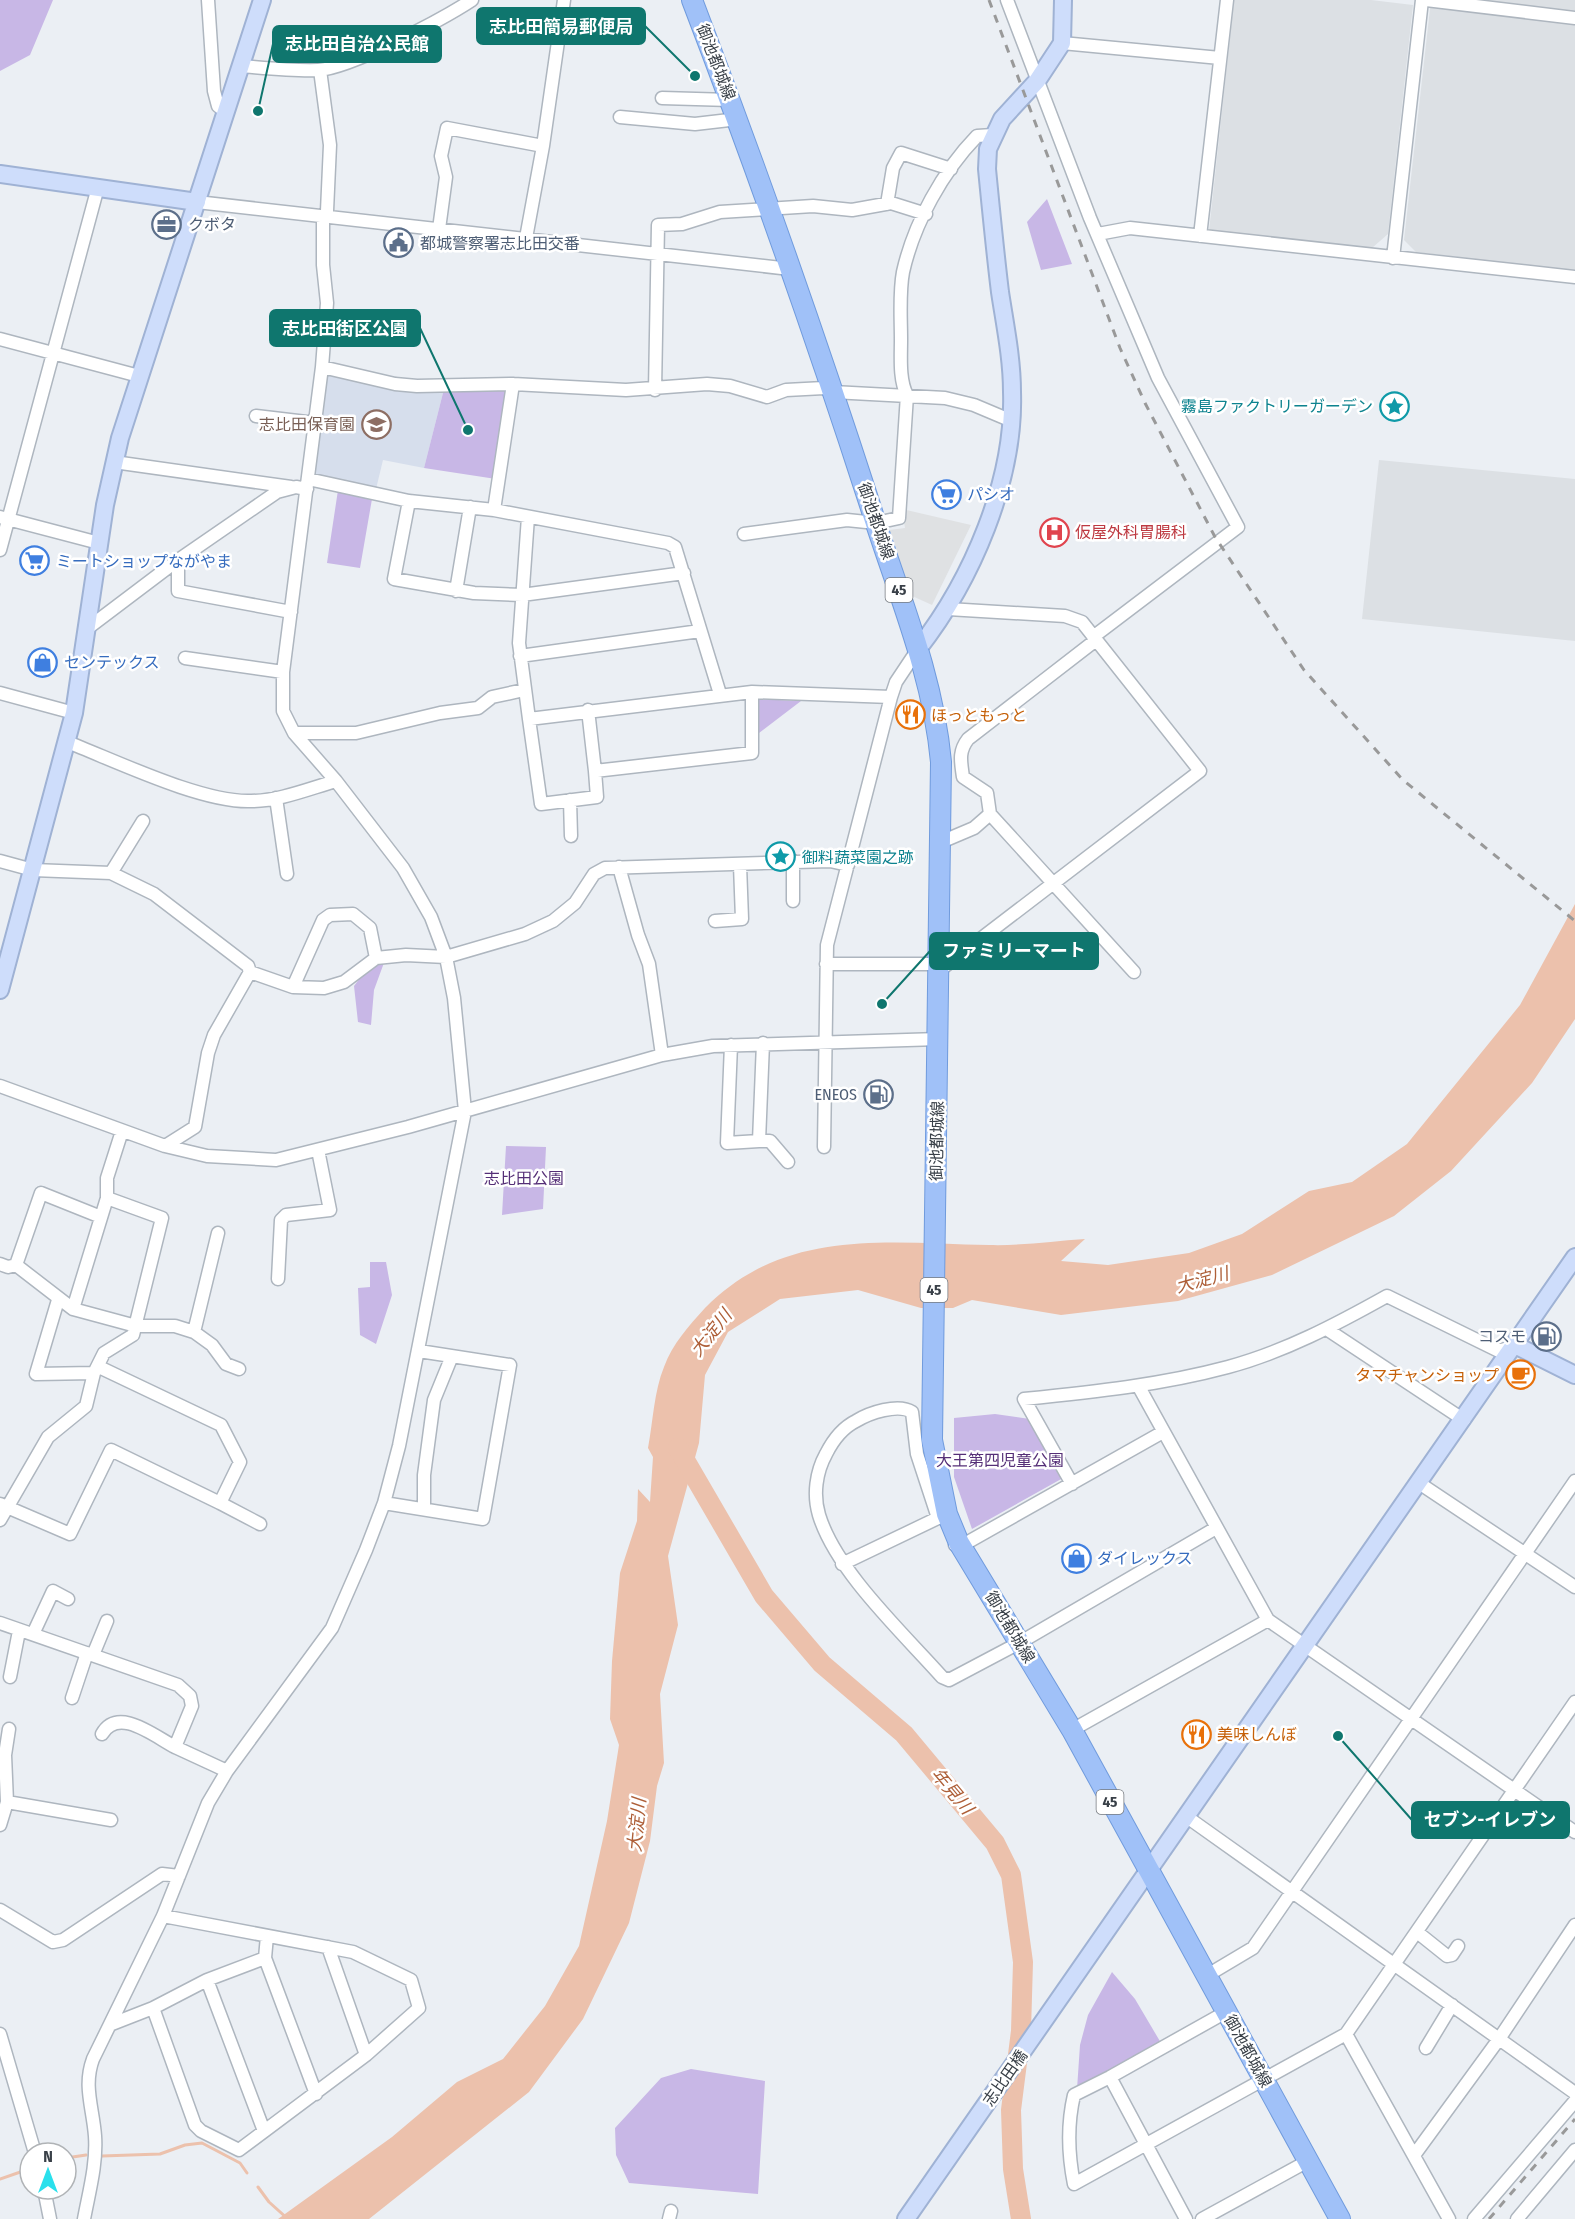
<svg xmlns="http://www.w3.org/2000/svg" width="1575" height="2219" font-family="'Fira Sans Condensed','Noto Sans JP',sans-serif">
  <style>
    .industrial { fill: #dce0e4 }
    .education { fill: #d6deec }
    .green { fill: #c8b7e6 }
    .parking { fill: #dfe1e3 }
    .water { fill: #ecc1ac }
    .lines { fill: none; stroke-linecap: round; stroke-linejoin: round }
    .stream { stroke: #ecc1ac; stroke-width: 3 }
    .river { stroke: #ecc1ac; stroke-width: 20 }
    .street-casing { stroke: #aeb6bf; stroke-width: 15 }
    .secondary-casing { stroke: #9fb2d4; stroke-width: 20 }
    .primary-casing { stroke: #709bdd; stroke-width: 22 }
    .street { stroke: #fff; stroke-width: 12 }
    .secondary { stroke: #ceddfb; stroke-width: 16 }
    .primary { stroke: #a0c1f8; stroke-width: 20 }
    .rail { stroke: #999; stroke-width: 3; stroke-dasharray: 8 8; stroke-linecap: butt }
    .labels { text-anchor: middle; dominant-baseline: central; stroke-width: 5; stroke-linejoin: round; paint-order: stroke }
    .shield { fill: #fff; stroke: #74797f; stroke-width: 1.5 }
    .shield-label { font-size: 15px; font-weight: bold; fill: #394048 }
    .street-label { font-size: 16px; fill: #394048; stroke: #fff }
    .service-label { font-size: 16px; fill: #4e5e75; stroke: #fff; text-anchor: start }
    .culture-label { font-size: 16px; fill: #0d838f; stroke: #fff; text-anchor: end }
    .education-label { font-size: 16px; fill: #785e54; stroke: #fff; text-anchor: end }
    .shop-label { font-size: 16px; fill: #366cbe; stroke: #fff; text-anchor: start }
    .health-label { font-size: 16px; fill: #be3a42; stroke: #fff; text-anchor: start }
    .food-label { font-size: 16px; fill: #c56008; stroke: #fff; text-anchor: start }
    .park-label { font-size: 16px; fill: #552f77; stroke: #fff }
    .water-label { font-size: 18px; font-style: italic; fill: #ae5f38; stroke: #fff }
    .leader { fill: none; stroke: #0f766e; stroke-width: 2 }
    .callout-dot { fill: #0f766e; stroke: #fff; stroke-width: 2 }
    .callout { fill: #0f766e; stroke: #0f766e; stroke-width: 2 }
    .callout-label { font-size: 18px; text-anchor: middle; font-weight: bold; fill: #fff }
  </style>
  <rect width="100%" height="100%" fill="#ebeff4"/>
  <path class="industrial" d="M1234,0H1371L1413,5L1388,234L1372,248L1209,231Z
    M1431,0H1575V271L1416,252L1404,240Z
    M1379,460L1575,479V641L1362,619Z"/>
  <path class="education" d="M325,373L444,389L424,468L383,460L376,489L312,474Z"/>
  <path class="green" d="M0,0H53L30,55L0,71Z
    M1047,199L1072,264L1041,270L1027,222Z
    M506,387L496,479L424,468L444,389Z
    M338,490L372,499L360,568L327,563Z
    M758,699L801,701L755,736L756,702Z
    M385,960L374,990L371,1025L358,1022L354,986L369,966Z
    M506,1146L546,1147L543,1209L502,1215Z
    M370,1262H386L392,1295L376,1344L360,1335L358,1288L370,1287Z
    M995,1414L1030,1419L1063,1478L972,1529L954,1477V1418Z
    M1112,1972L1135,1999L1161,2043L1077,2089L1080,2045L1088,2015Z
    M691,2069L765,2081L758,2194L629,2183L616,2155L615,2128L661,2078Z"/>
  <path class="parking" d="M902,509L971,525L932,605L910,595L889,530L905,528Z"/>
  <path class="water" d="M1575,904V1019L1532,1083L1451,1171L1394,1216L1272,1275L1178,1301L1061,1315L972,1300L953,1308H921L858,1290L780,1299L728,1332L705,1375L699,1443L668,1556L678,1625L660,1694L664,1763L657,1786L650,1841L629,1923L583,2019L529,2092L369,2219H278L392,2137L457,2082L503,2059L545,2006L579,1946L607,1821L619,1745L610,1719L612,1661L620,1573L637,1521L638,1489L650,1502L653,1457L648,1448C653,1422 654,1391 664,1367C673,1343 688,1327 705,1308C785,1227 886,1243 989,1245C1021,1246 1053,1241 1085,1239L1061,1261L1108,1265L1189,1253L1242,1234L1309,1191L1352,1182L1407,1144L1520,1005Z"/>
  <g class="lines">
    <path class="stream" d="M102,2156L160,2154L185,2145L202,2143L240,2163L247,2173
      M66,2158L86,2155
      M0,2179L29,2169
      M258,2187L269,2202L288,2219"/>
    <path class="river" d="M678,1448L764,1596L822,1664L904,1734L995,1843L1011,1875L1023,1962L1021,2031L1011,2110L1013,2169L1021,2219"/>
    <defs>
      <path id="street" d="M208,0L214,91L218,106L225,111
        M1007,0L1090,218L1158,378L1238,527L1093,637
        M1426,0L1575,18
        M1062,43L1220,58
        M240,66C266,68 293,71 318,70C351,68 443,19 472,0
        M662,98L730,100
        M620,117L695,124L738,119
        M197,202L790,269
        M887,204L893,168L901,153L951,169
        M439,229L446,177L441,156L447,128L543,146
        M1098,234L1130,228L1575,277
        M1200,236L1227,0
        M526,238L543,146L564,0
        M1393,258L1422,0
        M0,339L139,376
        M322,367L395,384L417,386L513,384L626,390L707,384L730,386L767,397L786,390L824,388L833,392L945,398L974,405L1012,421
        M655,390L658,225L682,224L720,212L813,206L852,210L891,203L926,214
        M256,416L315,423
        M114,462L291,487
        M308,479L409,501L494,510L668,543L675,547L720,694
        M409,501L394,579L474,593L522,595L684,573
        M494,510L513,384
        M0,517L99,543
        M528,517L519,643L529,719L752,692L891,697
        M744,534L847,520L876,523L899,518L907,395C899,380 901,357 901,340C901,318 899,293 903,272C914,223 943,171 977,136L993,135
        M0,550L98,187
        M174,563L178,568V591L291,612
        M456,591L470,507
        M88,628L174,563L277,492L296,487L307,489
        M1096,640L968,739C958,752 961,762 963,777L987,793L990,814L1134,972
        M520,656L700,631
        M185,658L283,672
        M0,693L74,713
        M588,710L595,771L752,753V692
        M529,719L541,804L597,797L595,771
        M294,733H356L440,713L478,708L492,697L524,690
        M67,742C114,760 202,803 251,801C279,801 308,789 336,781
        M276,798L287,874
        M570,800L571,836
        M941,842L974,828L990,814
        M0,861L33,870L111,873L154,894L248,966L250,972
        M793,861V901
        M619,867L638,935L649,964L662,1055
        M111,873L143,821
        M715,921L742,919L740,865
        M826,964H940
        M940,970L1200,771L1082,622L1065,616L948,609
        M293,987L323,920L330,915L353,914L370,928L376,958
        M763,1043L759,1141H770L788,1162
        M731,1045L727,1143L759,1141
        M0,1086L165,1146L207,1156L276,1160L408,1127L662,1055L713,1046L939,1039
        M165,1146L195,1127L208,1053L214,1035L250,972L293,987L324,988L344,982L376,958L406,955L446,957L525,934L553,921L575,903L594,874L605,868L830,861L848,865
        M824,1147L827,945L891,697L896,682L918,649
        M0,1264L8,1267L16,1265L73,1309L136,1326H175L194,1332L212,1345L226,1364L239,1369
        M16,1265L41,1193L101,1217
        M278,1279L281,1220L286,1215L330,1210L318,1150
        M58,1300L36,1374L94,1373
        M73,1309L107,1198V1178L122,1131
        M1328,1330L1464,1420
        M194,1332L218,1233
        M1139,1387L1268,1620L1575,1832
        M1419,1483L1575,1587
        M1072,1484L1024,1399C1093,1392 1161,1385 1228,1367C1284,1352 1337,1324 1387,1296L1499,1351L1514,1346
        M220,1503L260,1524
        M384,1503L483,1519L510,1365L419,1351
        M0,1504L70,1534L111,1450L220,1503L240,1462L221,1425L99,1367
        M424,1508V1475L434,1400L452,1356
        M0,1520L48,1437L86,1406L94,1373L104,1353L133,1335L162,1218L107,1198
        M955,1545L961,1546L1163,1432
        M842,1564L938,1518L917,1454L912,1412C898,1403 869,1413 856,1421C842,1428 833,1440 826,1454C816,1472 813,1495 819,1515C836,1571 903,1633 942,1677L949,1680L1019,1643L1216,1528
        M0,1623L178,1685L190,1696L192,1706L175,1747L227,1771
        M33,1634L53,1591L68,1599
        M93,1655L107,1621
        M10,1677L19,1631
        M72,1698L87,1653
        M1072,1730L1268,1620
        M102,1734C118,1706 154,1736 175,1747
        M7,1802L111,1820
        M1187,1817L1575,2093
        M0,1825L7,1802L5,1755L9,1729
        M0,1910L53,1942L63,1940L162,1874L179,1876
        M1417,1932L1447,1956L1452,1955L1458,1946
        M267,1936L265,1958L316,2094
        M328,1947L366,2055
        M1206,1976L1253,1948L1575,1481
        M207,1980L264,2131
        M153,2008L195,2125L201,2131L239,2150L366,2055L419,2008L411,1980L353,1952L163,1916
        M112,2024L153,2008L207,1980L265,1958
        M0,2034L35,2153
        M1346,2034L1449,2219
        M1426,2048L1452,2005
        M1110,2077L1074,2095C1067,2125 1068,2154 1074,2184L1346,2034L1575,1702
        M1415,2154L1499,2039L1575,1925
        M44,2189L50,2219
        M84,2219C89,2192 97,2164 95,2136C93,2108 83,2086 93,2059L163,1916L208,1803L227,1771L332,1628L366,1550L384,1503L399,1446L465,1111L454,998L446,957L431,917L403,868L336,781L294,733L283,711V672L322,367L327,303L323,265V217L327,211L330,145L320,70
        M669,2219L671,2211
        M1186,2219L1110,2077L1226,2012
        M1202,2219L1308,2161
        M1474,2219L1575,2101
        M1517,2219L1575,2150"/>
      <path id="secondary" d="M0,174L197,202
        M918,649C972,580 1015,480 1012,392C1012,358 1005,325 1000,292C995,251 991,210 987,169L988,149L1002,119L1037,81L1062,43L1063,0
        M0,990L74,713L105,505L120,438L262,0
        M1515,1345L1575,1375
        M906,2219L1575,1257"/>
      <path id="primary" d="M692,0C756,167 815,335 870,505C897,591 933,673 941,762L932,1440L947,1514L959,1543L1072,1730L1340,2219"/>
    </defs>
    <use href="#street" class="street-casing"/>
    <use href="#secondary" class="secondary-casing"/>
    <use href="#primary" class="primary-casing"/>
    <use href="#street" class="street"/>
    <use href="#secondary" class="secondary"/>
    <use href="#primary" class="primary"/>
    <path class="rail" d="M989,0L1120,348L1145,403L1215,537L1304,670L1403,780L1575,921
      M1489,2219L1575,2119"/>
  </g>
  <defs>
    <symbol id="office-ring" viewBox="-11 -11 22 22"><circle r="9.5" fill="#fff" stroke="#5c6f8a" stroke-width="1.5"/><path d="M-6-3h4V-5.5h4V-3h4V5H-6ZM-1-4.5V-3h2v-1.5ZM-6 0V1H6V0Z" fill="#5c6f8a"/></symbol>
    <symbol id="civic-ring" viewBox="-11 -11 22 22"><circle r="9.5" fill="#fff" stroke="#5c6f8a" stroke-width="1.5"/><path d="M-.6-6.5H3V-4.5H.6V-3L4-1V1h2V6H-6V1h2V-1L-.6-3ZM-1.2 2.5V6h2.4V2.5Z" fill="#5c6f8a"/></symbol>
    <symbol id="sight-ring" viewBox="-11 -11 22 22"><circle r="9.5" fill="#fff" stroke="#0f9aa8" stroke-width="1.5"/><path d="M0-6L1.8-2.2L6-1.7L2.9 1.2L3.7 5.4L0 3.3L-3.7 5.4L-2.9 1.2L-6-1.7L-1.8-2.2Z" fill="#0f9aa8"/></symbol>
    <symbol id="school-ring" viewBox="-11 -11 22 22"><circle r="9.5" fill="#fff" stroke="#8d6e63" stroke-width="1.5"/><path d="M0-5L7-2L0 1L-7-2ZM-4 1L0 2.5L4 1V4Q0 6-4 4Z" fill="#8d6e63"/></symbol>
    <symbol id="supermarket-ring" viewBox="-11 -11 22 22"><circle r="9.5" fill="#fff" stroke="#3f7fe0" stroke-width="1.5"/><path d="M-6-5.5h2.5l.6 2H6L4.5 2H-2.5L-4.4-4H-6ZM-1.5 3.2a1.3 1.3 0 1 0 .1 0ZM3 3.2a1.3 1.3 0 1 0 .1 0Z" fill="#3f7fe0"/></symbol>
    <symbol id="hospital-ring" viewBox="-11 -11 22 22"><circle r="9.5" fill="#fff" stroke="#e0444e" stroke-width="1.5"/><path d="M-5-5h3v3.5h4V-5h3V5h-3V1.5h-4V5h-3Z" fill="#e0444e"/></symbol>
    <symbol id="shop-ring" viewBox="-11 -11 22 22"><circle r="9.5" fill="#fff" stroke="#3f7fe0" stroke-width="1.5"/><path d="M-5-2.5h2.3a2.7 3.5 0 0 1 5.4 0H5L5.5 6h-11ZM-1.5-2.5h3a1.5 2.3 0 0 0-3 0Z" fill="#3f7fe0"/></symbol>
    <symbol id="restaurant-ring" viewBox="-11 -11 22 22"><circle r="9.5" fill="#fff" stroke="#e8710a" stroke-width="1.5"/><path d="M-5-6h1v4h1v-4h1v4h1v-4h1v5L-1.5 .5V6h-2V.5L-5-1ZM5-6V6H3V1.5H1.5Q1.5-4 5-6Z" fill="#e8710a"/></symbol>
    <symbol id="fuel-ring" viewBox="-11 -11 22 22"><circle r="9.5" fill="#fff" stroke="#5c6f8a" stroke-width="1.5"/><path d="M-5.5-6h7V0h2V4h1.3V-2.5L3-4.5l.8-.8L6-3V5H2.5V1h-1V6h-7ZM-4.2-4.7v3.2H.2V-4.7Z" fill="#5c6f8a"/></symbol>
    <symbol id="cafe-ring" viewBox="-11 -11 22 22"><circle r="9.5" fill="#fff" stroke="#e8710a" stroke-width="1.5"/><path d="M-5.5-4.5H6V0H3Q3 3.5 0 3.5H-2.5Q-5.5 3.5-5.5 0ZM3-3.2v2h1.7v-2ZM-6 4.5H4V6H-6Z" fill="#e8710a"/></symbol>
  </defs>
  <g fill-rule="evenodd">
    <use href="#office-ring" x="150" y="208" width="33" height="33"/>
    <use href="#civic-ring" x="382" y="226" width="33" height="33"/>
    <use href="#sight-ring" x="1378" y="390" width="33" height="33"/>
    <use href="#school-ring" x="360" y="408" width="33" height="33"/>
    <use href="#supermarket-ring" x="930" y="478" width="33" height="33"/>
    <use href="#hospital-ring" x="1038" y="516" width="33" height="33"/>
    <use href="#supermarket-ring" x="18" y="544" width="33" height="33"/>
    <use href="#shop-ring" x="26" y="646" width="33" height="33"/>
    <use href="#restaurant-ring" x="894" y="698" width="33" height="33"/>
    <use href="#sight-ring" x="764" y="840" width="33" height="33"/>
    <use href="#fuel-ring" x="862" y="1078" width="33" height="33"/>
    <use href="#fuel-ring" x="1530" y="1320" width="33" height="33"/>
    <use href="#cafe-ring" x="1504" y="1358" width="33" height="33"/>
    <use href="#shop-ring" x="1060" y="1542" width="33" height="33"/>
    <use href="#restaurant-ring" x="1180" y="1718" width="33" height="33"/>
  </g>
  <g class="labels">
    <g class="shield">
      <rect x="885.5" y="578" width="27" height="24" rx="4.5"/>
      <rect x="920.5" y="1278" width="27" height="24" rx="4.5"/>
      <rect x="1096.5" y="1790" width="27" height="24" rx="4.5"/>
    </g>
    <g class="shield-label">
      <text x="899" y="590">45</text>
      <text x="934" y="1290">45</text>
      <text x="1110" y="1802">45</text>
    </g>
    <g class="street-label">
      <text transform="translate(716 62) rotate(69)">御池都城線</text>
      <text transform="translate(876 521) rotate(71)">御池都城線</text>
      <text transform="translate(937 1141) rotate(-89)">御池都城線</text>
      <text transform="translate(1010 1627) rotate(59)">御池都城線</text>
      <text transform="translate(1248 2051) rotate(61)">御池都城線</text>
      <text transform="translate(1005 2078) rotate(-55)">志比田橋</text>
    </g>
    <g class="service-label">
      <text x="188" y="224">クボタ</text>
      <text x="420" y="243">都城警察署志比田交番</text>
      <text x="857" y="1094" text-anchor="end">ENEOS</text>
      <text x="1526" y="1336" text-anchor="end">コスモ</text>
    </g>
    <g class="culture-label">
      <text x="1373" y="406">霧島ファクトリーガーデン</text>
      <text x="802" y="857" text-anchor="start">御料蔬菜園之跡</text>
    </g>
    <g class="education-label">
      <text x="355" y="424">志比田保育園</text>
    </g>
    <g class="shop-label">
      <text x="967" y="494">パシオ</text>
      <text x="56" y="561">ミートショップながやま</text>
      <text x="64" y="662">センテックス</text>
      <text x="1097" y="1558">ダイレックス</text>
    </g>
    <g class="health-label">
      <text x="1075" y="532">仮屋外科胃腸科</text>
    </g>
    <g class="food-label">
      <text x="931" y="715">ほっともっと</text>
      <text x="1499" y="1375" text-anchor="end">タマチャンショップ</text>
      <text x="1217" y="1734">美味しんぼ</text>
    </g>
    <g class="park-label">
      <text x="524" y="1178">志比田公園</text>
      <text x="1000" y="1460">大王第四児童公園</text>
    </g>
    <g class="water-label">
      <text transform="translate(1202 1280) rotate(-15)">大淀川</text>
      <text transform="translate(711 1333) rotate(-51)">大淀川</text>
      <text transform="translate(952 1791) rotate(50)">年見川</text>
      <text transform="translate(637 1825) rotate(-85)">大淀川</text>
    </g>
  </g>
  <path class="leader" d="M695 76L645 26M258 111L273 44M468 430L420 328M882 1004L930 951M1338 1736L1412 1820"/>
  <g class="callout-dot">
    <circle cx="695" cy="76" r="6"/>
    <circle cx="258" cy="111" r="6"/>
    <circle cx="468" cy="430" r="6"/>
    <circle cx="882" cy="1004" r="6"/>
    <circle cx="1338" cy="1736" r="6"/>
  </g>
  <g class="callout">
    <rect x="477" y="8" width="168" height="36" rx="6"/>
    <rect x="273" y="26" width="168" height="36" rx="6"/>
    <rect x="270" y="310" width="150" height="36" rx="6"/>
    <rect x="930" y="933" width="168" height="36" rx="6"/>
    <rect x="1412" y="1802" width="157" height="36" rx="6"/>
  </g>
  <g class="callout-label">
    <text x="561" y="33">志比田簡易郵便局</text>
    <text x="357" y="50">志比田自治公民館</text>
    <text x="345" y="335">志比田街区公園</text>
    <text x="1014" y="957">ファミリーマート</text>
    <text x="1490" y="1826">セブン-イレブン</text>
  </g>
  <g transform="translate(48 2171)"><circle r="28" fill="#ffffff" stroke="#b0b3b6" stroke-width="1.5"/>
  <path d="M0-4.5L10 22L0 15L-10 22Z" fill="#2ae0ec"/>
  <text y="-9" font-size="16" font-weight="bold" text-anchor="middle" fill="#394048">N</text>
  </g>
</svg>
